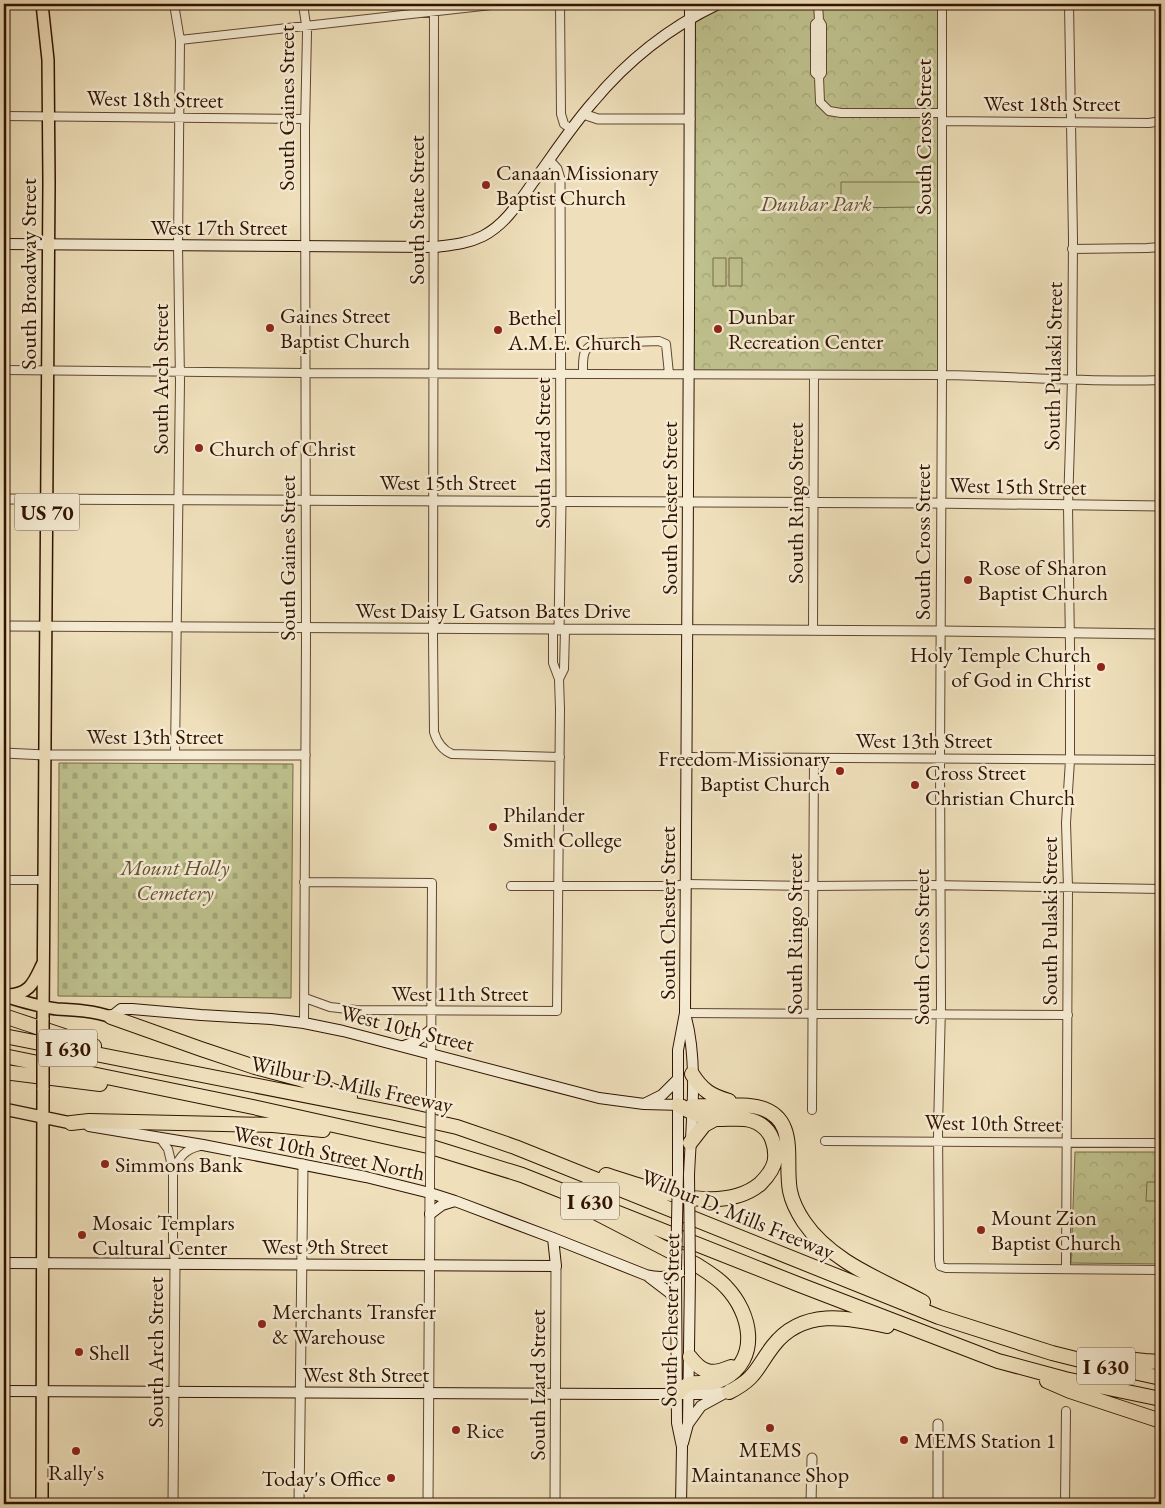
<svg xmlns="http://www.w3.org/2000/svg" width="1165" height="1508" font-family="'EB Garamond',serif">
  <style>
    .cemetery { fill: url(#cemetery-stones); stroke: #786a46 }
    .park { fill: url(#park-crowns); stroke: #786a46 }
    .garden { fill: #bec18d; stroke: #786a46 }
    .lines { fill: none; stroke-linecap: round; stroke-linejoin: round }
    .minor-casing { stroke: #60462f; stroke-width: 10 }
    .tertiary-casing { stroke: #60462f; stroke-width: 11 }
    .secondary-casing { stroke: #311300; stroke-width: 12 }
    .primary-casing { stroke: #311300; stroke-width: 14 }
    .motorway-casing { stroke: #311300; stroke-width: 16 }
    .minor { stroke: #f5ebd3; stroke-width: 8 }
    .tertiary { stroke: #f5ebd3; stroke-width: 9 }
    .secondary { stroke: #f5ebd3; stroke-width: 10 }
    .primary { stroke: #efe0bb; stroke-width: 11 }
    .motorway { stroke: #efe0bb; stroke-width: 14 }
    .minor-bridge-casing { stroke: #60462f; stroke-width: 10; stroke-linecap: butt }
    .secondary-bridge-casing { stroke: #311300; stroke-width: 12; stroke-linecap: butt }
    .primary-bridge-casing { stroke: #311300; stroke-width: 14; stroke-linecap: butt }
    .minor-bridge { stroke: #f5ebd3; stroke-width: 8 }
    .secondary-bridge { stroke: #f5ebd3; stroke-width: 10 }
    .primary-bridge { stroke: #efe0bb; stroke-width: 11 }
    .poi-dot { fill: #8f2418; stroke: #f5ebd3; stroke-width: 2 }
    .labels { text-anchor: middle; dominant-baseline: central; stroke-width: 5; stroke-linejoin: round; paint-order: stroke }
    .shield { fill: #f5ebd3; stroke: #6c543f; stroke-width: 1 }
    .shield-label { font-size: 21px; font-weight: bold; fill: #311300 }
    .street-label { font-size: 22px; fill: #311300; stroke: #f5ebd3 }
    .poi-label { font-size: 22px; fill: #311300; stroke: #f5ebd3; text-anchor: start }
    .park-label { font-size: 22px; font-style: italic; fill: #625031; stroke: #f5ebd3 }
  </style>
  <defs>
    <pattern id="cemetery-stones" width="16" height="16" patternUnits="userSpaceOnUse" patternTransform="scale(1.25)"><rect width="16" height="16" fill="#bec18d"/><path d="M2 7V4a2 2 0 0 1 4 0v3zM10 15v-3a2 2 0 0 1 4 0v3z" fill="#a4a578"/></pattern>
    <pattern id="park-crowns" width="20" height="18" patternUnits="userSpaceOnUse" patternTransform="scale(1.25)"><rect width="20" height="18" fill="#bec18d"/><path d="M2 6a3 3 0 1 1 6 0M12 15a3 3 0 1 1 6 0" fill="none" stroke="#a4a578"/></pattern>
  </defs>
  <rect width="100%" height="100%" fill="#efe0bb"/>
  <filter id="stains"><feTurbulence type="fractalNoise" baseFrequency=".004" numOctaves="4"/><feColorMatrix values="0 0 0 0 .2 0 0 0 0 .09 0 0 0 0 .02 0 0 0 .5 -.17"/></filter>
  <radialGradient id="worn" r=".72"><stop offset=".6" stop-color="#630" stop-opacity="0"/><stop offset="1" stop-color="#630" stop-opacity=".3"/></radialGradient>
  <path class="cemetery" d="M59,763L293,764L291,998L58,996Z"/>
  <path class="park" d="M722,4H942V375H689L690,19Z
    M1075,1152H1161V1264L1071,1263Z"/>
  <path class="garden" d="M841,182H921V207L841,208Z
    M713,258H726V286H713Z
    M729,258H742V286H729Z
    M1147,1182H1161V1201H1146Z"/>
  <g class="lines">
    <defs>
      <path id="minor" d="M174,4L180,40L178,245L180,381L175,754
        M303,4L307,32L305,128L306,638L304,1023
        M434,4L433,638L434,732C437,742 442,750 452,754L560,757
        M560,4L561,114L564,124L571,129
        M818,4L819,20L822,25V73L819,77L820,102L829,111L841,113H942
        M942,4V375L940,759L941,1006L938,1128L939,1260L940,1266L946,1268L1161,1270
        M819,20L815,24V73L819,77
        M180,40L500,4
        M4,116L305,119
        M942,121L1149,123L1161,121
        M1072,249L1147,248L1161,247
        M4,370L306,373L942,375C1015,376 1088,383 1161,380
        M583,374C583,357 581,346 600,343L659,341L666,344L669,374
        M813,630L814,375
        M559,679L564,669L565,630
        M687,757L1161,760
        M4,880H45
        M304,882L432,883L431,1086
        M511,886H674L686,884L812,886L931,885L1161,889
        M305,998L330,1007L356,1010L557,1011L560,709L559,679L553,663V630
        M685,1013L1068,1015
        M812,1110L814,758
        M160,1138L168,1149L173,1170V1241L175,1265
        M825,1141L1161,1143
        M173,1170C180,1157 185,1149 200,1146
        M430,1193V1171
        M1066,1269L1068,887L1066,823L1070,760V647L1068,506L1072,380L1073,240L1069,4
        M1065,1504L1066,1411"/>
      <path id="tertiary" d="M583,114L598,119H690
        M549,160L557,169L560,179L561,502L559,630
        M4,499L930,503L1161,506
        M4,626L940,631L1161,634
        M4,753L45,755H305
        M173,1504L175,1265
        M299,1504L303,1164
        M428,1504L430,1193
        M555,1504L556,1266
        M811,1504L812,1458
        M938,1504V1424"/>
      <path id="secondary" d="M4,244L435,247C451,245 467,244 483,236C506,224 519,202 534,181C553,155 571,127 593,102C627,61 670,27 718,4
        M685,1014C699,1061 691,1126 689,1175
        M111,1017L121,1009H132L201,1015L271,1019L304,1023L343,1031L599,1098L644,1104L683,1105
        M404,1046L415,1042L431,1030
        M646,1103L662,1095L678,1079
        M89,1126L203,1145L366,1177L430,1193L455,1201L553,1238L646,1275C662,1279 678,1277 690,1265
        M678,1173V1050L685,1013L689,315L690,4
        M430,1214L442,1205L455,1201
        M553,1238L556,1266
        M4,1263L556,1266
        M676,1270L677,1423L682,1447L681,1504
        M649,1277L670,1293L676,1303
        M4,1391L618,1394H705L729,1392
        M688,1424L701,1406L723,1394
        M683,1443L688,1424L690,1275"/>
      <path id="primary" d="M42,4L48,60L49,182L43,1020
        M8,995C31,994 34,981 43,963
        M4,996C21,1001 39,1007 57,1009C76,1010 94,1011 111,1017
        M4,1109L71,1123
        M42,1504L43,1088"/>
      <path id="motorway" d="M4,1016L94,1046
        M111,1017L201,1049L255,1067L300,1079L350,1097
        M4,1036L395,1113L457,1127L515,1147L939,1317L1052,1353L1092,1363L1161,1378
        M4,1056L253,1107L428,1146L522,1175L800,1285L998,1361L1065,1379L1161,1399
        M4,1072L100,1084
        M692,1074C702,1090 711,1096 729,1101
        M692,1106C713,1108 735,1102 757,1107C800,1117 784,1160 790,1191C792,1201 798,1213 804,1222C831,1262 882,1280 923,1302
        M71,1123L89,1121L273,1125L323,1130
        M690,1143L704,1125L715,1119
        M606,1175C648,1188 720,1217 760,1184C767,1177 774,1169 775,1159C776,1147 772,1132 761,1125C747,1115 730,1120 713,1119C700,1117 690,1112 678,1105
        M585,1207L695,1264C706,1271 717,1277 726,1287C751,1313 761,1359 723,1379C711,1386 700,1381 689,1384C685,1386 681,1391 677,1394
        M1095,1356L1145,1361L1161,1362
        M690,1357C703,1374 712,1375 731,1367
        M1047,1381L1070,1391L1161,1421
        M729,1392C757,1378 756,1368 773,1346C802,1308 848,1317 887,1326"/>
    </defs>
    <use href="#minor" class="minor-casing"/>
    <use href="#tertiary" class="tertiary-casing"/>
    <use href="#secondary" class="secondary-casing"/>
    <use href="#primary" class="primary-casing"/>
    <use href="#motorway" class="motorway-casing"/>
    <use href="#minor" class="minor"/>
    <use href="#tertiary" class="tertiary"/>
    <use href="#secondary" class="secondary"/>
    <use href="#primary" class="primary"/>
    <use href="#motorway" class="motorway"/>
    <defs>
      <path id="minor-bridge" d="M430,1171L431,1086"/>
      <path id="secondary-bridge" d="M689,1175L690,1275
        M676,1270L678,1173"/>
      <path id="primary-bridge" d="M43,1020V1088"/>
    </defs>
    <use href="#minor-bridge" class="minor-bridge-casing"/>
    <use href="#secondary-bridge" class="secondary-bridge-casing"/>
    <use href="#primary-bridge" class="primary-bridge-casing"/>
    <use href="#minor-bridge" class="minor-bridge"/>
    <use href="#secondary-bridge" class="secondary-bridge"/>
    <use href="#primary-bridge" class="primary-bridge"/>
  </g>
  <g class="poi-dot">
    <circle cx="486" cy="185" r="5"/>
    <circle cx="270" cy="328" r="5"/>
    <circle cx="718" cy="329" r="5"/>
    <circle cx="498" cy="330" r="5"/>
    <circle cx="199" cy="448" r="5"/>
    <circle cx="968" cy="580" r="5"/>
    <circle cx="1101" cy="667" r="5"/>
    <circle cx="840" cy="771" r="5"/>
    <circle cx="915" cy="785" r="5"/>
    <circle cx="493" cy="827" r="5"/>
    <circle cx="105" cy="1164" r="5"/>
    <circle cx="981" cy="1230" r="5"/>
    <circle cx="82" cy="1235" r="5"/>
    <circle cx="262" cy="1324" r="5"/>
    <circle cx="79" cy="1352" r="5"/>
    <circle cx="770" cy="1428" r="5"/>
    <circle cx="456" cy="1430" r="5"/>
    <circle cx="904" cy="1440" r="5"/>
    <circle cx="76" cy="1451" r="5"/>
    <circle cx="391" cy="1478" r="5"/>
  </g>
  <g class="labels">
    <g class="shield">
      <rect x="14.5" y="493.5" width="65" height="37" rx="4"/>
      <rect x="39" y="1029.5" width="58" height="37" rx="4"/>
      <rect x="561" y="1182.5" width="58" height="37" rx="4"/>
      <rect x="1077" y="1347.5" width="58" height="37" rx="4"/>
    </g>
    <g class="shield-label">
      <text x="47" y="512">US 70</text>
      <text x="68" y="1048">I 630</text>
      <text x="590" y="1201">I 630</text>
      <text x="1106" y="1366">I 630</text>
    </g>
    <g class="street-label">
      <text transform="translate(155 99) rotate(1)">West 18th Street</text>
      <text x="1052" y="103">West 18th Street</text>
      <text transform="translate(286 108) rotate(-90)">South Gaines Street</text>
      <text transform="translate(923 137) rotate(-90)">South Cross Street</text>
      <text transform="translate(416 210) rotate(-90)">South State Street</text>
      <text x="219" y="227">West 17th Street</text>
      <text transform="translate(28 274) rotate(-90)">South Broadway Street</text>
      <text transform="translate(1053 366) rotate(-89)">South Pulaski Street</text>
      <text transform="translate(160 379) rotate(-90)">South Arch Street</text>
      <text transform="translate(542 453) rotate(-90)">South Izard Street</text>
      <text x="448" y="482">West 15th Street</text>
      <text transform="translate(1018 486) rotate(1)">West 15th Street</text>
      <text transform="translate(795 503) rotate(-90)">South Ringo Street</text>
      <text transform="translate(669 508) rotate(-90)">South Chester Street</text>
      <text transform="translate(922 542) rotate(-90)">South Cross Street</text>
      <text transform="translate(287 558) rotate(-90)">South Gaines Street</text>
      <text x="493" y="610">West Daisy L Gatson Bates Drive</text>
      <text x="155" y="736">West 13th Street</text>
      <text x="924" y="740">West 13th Street</text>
      <text transform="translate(667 913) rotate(-90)">South Chester Street</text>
      <text transform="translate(1049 921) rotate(-90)">South Pulaski Street</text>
      <text transform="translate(794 934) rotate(-90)">South Ringo Street</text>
      <text transform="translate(921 947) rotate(-90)">South Cross Street</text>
      <text x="460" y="993">West 11th Street</text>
      <text transform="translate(407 1028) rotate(14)">West 10th Street</text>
      <text transform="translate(352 1084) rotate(12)">Wilbur D. Mills Freeway</text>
      <text transform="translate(993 1123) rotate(1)">West 10th Street</text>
      <text transform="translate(329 1153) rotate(12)">West 10th Street North</text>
      <text transform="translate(738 1214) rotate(22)">Wilbur D. Mills Freeway</text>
      <text x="325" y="1246">West 9th Street</text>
      <text transform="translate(670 1320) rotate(-89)">South Chester Street</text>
      <text transform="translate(155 1352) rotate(-90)">South Arch Street</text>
      <text x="366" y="1374">West 8th Street</text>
      <text transform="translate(537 1385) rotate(-90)">South Izard Street</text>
    </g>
    <g class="poi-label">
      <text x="496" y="172">Canaan Missionary<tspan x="496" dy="25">Baptist Church</tspan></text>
      <text x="280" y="315">Gaines Street<tspan x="280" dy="25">Baptist Church</tspan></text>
      <text x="728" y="316">Dunbar<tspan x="728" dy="25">Recreation Center</tspan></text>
      <text x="508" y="317">Bethel<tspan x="508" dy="25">A.M.E. Church</tspan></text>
      <text x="209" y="448">Church of Christ</text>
      <text x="978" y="567">Rose of Sharon<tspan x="978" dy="25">Baptist Church</tspan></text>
      <text x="1091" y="654" text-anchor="end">Holy Temple Church<tspan x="1091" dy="25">of God in Christ</tspan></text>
      <text x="830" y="758" text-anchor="end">Freedom Missionary<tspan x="830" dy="25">Baptist Church</tspan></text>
      <text x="925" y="772">Cross Street<tspan x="925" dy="25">Christian Church</tspan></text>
      <text x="503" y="814">Philander<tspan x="503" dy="25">Smith College</tspan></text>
      <text x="115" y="1164">Simmons Bank</text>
      <text x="991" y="1217">Mount Zion<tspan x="991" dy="25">Baptist Church</tspan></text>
      <text x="92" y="1222">Mosaic Templars<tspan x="92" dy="25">Cultural Center</tspan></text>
      <text x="272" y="1311">Merchants Transfer<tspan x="272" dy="25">&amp; Warehouse</tspan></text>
      <text x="89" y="1352">Shell</text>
      <text x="466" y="1430">Rice</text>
      <text x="914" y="1440">MEMS Station 1</text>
      <text x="770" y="1449" text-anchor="middle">MEMS<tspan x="770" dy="25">Maintanance Shop</tspan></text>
      <text x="76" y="1472" text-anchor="middle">Rally's</text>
      <text x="381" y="1478" text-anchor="end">Today's Office</text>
    </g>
    <g class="park-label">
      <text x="816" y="203">Dunbar Park</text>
      <text x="175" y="867">Mount Holly<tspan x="175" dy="25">Cemetery</tspan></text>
    </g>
  </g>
  <rect width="1165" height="1508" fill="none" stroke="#efe0bb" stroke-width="20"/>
  <rect x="5" y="5" width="1155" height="1498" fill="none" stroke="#311300" stroke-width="2.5"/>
  <rect x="10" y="10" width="1145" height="1488" fill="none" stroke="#311300"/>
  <rect width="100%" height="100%" filter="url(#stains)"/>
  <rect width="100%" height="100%" fill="url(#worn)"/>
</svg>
